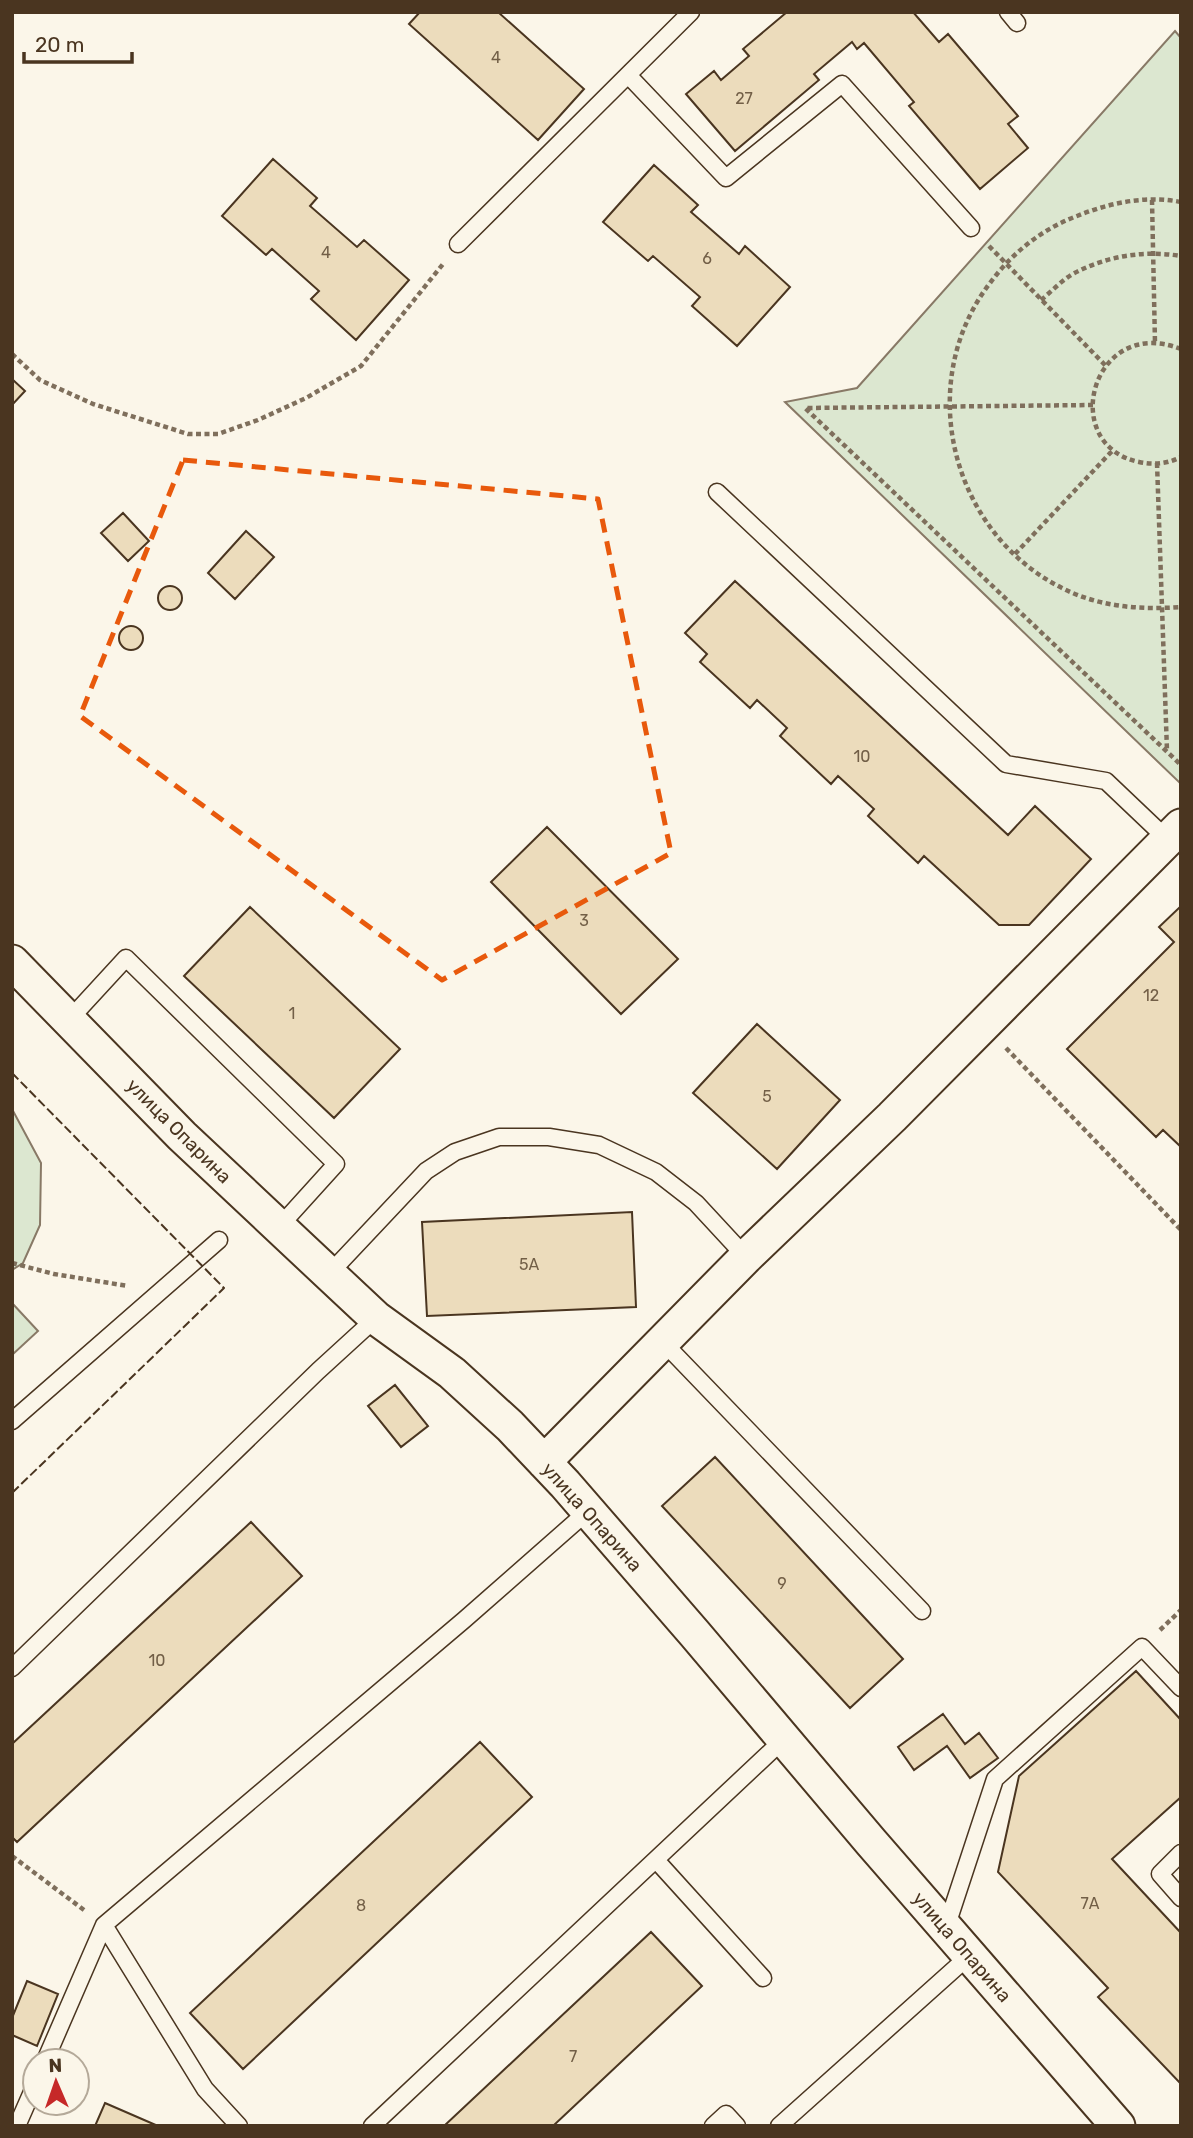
<svg xmlns="http://www.w3.org/2000/svg" width="1193" height="2138" font-family="Rubik,sans-serif">
  <style>
    .green { fill: #dce7d0; stroke: #887966; stroke-width: 2 }
    .building { fill: #ecdcbc; stroke: #4a3520; stroke-width: 2 }
    .lines { fill: none; stroke-linecap: round; stroke-linejoin: round }
    .service-casing { stroke: #4a3520; stroke-width: 19 }
    .minor-casing { stroke: #4a3520; stroke-width: 37 }
    .path { stroke: #7f6f5c; stroke-width: 4.5; stroke-dasharray: 5 3.5; stroke-linecap: butt }
    .service { stroke: #fbf6e9; stroke-width: 16 }
    .minor { stroke: #fbf6e9; stroke-width: 33 }
    .fence { stroke: #4a3520; stroke-width: 2; stroke-dasharray: 9 3.5; stroke-linecap: butt }
    .marked { fill: none; stroke: #e8590c; stroke-width: 5; stroke-dasharray: 14 9; stroke-linejoin: round }
    .labels { text-anchor: middle; dominant-baseline: central; stroke-width: 5; stroke-linejoin: round; paint-order: stroke }
    .number-label { font-size: 16px; fill: #725f47 }
    .street-label { font-size: 19px; fill: #4a3520; stroke: #fbf6e9 }
  </style>
  <rect width="100%" height="100%" fill="#fbf6e9"/>
  <path class="green" d="M1175,31L1181,38V784L785,402L857,388Z
    M12,1109L41,1163L40,1225L23,1263L12,1270Z
    M12,1303L38,1331L12,1355Z"/>
  <path class="building" d="M420,12H498L584,89L538,140L409,24Z
    M787,12H913L939,42L948,34L1018,116L1008,124L1028,148L980,189L909,106L914,102L864,43L857,49L852,42L814,74L819,80L735,151L686,94L714,71L721,80L749,56L743,49Z
    M273,159L317,198L310,206L357,247L364,240L409,280L356,340L311,299L319,291L272,249L266,255L222,216Z
    M654,165L698,205L691,212L739,254L745,246L790,287L737,346L692,306L700,297L653,256L648,261L603,222Z
    M12,379L25,391L12,405Z
    M123,513L149,541L128,561L101,533Z
    M246,531L274,557L235,599L208,573Z
    M735,581L1008,835L1035,806L1091,859L1029,925H999L924,856L918,863L868,816L874,809L838,776L831,784L780,736L787,728L757,700L750,708L700,662L707,654L685,633Z
    M158 598a12 12 0 1 1 24 0a12 12 0 1 1-24 0Z
    M119 638a12 12 0 1 1 24 0a12 12 0 1 1-24 0Z
    M547,827L678,959L621,1014L491,882Z
    M1181,906V1145L1180,1146L1163,1130L1156,1137L1067,1049L1174,942L1159,927Z
    M250,907L400,1049L334,1118L184,976Z
    M757,1024L840,1100L777,1169L693,1093Z
    M632,1212L636,1307L427,1316L422,1222Z
    M395,1385L428,1426L401,1447L368,1406Z
    M715,1457L903,1659L850,1708L662,1506Z
    M251,1522L302,1576L17,1842L12,1837V1744Z
    M1136,1671L1181,1720V1797L1112,1859L1181,1933V2084L1098,1997L1108,1988L998,1872L1019,1776Z
    M943,1714L965,1744L979,1733L998,1758L970,1778L947,1746L914,1770L898,1747Z
    M480,1742L532,1797L243,2069L190,2013Z
    M651,1932L702,1986L553,2126H444Z
    M27,1981L58,1994L37,2046L12,2035V2018Z
    M105,2103L158,2126H95Z"/>
  <g class="lines">
    <defs>
      <path id="service" d="M1008,12L1017,23
        M628,75L726,178L842,84L971,228
        M458,244L691,12
        M717,492L1006,764L1106,781L1167,839
        M69,1020L126,958L336,1164L279,1227
        M329,1274L426,1171L455,1152L499,1137H549L599,1145L656,1172L696,1203L746,1257
        M663,1342L922,1611
        M12,1421L219,1240
        M12,1668L318,1371L376,1318
        M1181,1853L1160,1874L1181,1898
        M656,1860L763,1978
        M104,1925L205,2089L239,2126
        M946,1928L995,1779L1142,1647L1181,1688
        M45,2061L104,1925L464,1620L588,1511
        M17,2126L35,2085
        M372,2126L784,1739
        M713,2126L726,2114L737,2126
        M779,2126L970,1955"/>
      <path id="minor" d="M12,962L182,1136L329,1274L376,1318L452,1373L510,1426L565,1484L695,1634L871,1842L1118,2126
        M544,1462L746,1257L892,1117L1181,826"/>
    </defs>
    <use href="#service" class="service-casing"/>
    <use href="#minor" class="minor-casing"/>
    <path class="path" d="M1152,200L1155,343
      M1181,202C1146,195 1109,203 1077,216C1042,229 1012,253 990,283C914,382 950,532 1062,588C1099,607 1140,610 1181,607
      M989,246L1106,366
      M1041,300C1051,292 1060,282 1071,275C1105,256 1143,250 1181,256
      M1181,349C1092,314 1057,445 1139,462C1154,465 1167,464 1181,457
      M12,354L40,380L93,404L188,434H218L258,420L306,398L361,366L443,264
      M1093,405L805,408L1181,765
      M1157,463L1167,751
      M1015,554L1113,450
      M1006,1048L1181,1230
      M12,1263L54,1274L128,1286
      M1160,1630L1181,1610
      M12,1856L84,1910"/>
    <use href="#service" class="service"/>
    <use href="#minor" class="minor"/>
    <path class="fence" d="M12,1073L224,1288L12,1493"/>
  </g>
  <path class="marked" d="M183,460L598,499L671,853L442,980L80,716Z"/>
  <g class="labels">
    <g class="number-label">
      <text x="496" y="57">4</text>
      <text x="744" y="98">27</text>
      <text x="326" y="252">4</text>
      <text x="707" y="258">6</text>
      <text x="862" y="756">10</text>
      <text x="584" y="920">3</text>
      <text x="1151" y="995">12</text>
      <text x="292" y="1013">1</text>
      <text x="767" y="1096">5</text>
      <text x="529" y="1264">5А</text>
      <text x="782" y="1583">9</text>
      <text x="157" y="1660">10</text>
      <text x="1090" y="1903">7А</text>
      <text x="361" y="1905">8</text>
      <text x="573" y="2056">7</text>
    </g>
    <g class="street-label">
      <text transform="translate(179 1131) rotate(45)">улица Опарина</text>
      <text transform="translate(592 1517) rotate(48)">улица Опарина</text>
      <text transform="translate(962 1947) rotate(49)">улица Опарина</text>
    </g>
  </g>
  <rect width="1193" height="2138" fill="none" stroke="#4a3520" stroke-width="28"/>
  <g transform="translate(56 2082) rotate(358)"><circle r="33" fill="#fbf6e9" stroke="#b4a999" stroke-width="2"/>
  <path d="M0-5L12 26L0 18L-12 26Z" fill="#c62828"/>
  <text y="-10" font-size="19" font-weight="bold" text-anchor="middle" fill="#4a3520">N</text>
  </g>
  <path d="M24 52v10h108v-10" fill="none" stroke="#4a3520" stroke-width="3.5"/>
  <text x="35" y="52" font-size="21" fill="#4a3520" stroke="#fbf6e9" stroke-width="5" paint-order="stroke">20 m</text>
</svg>
